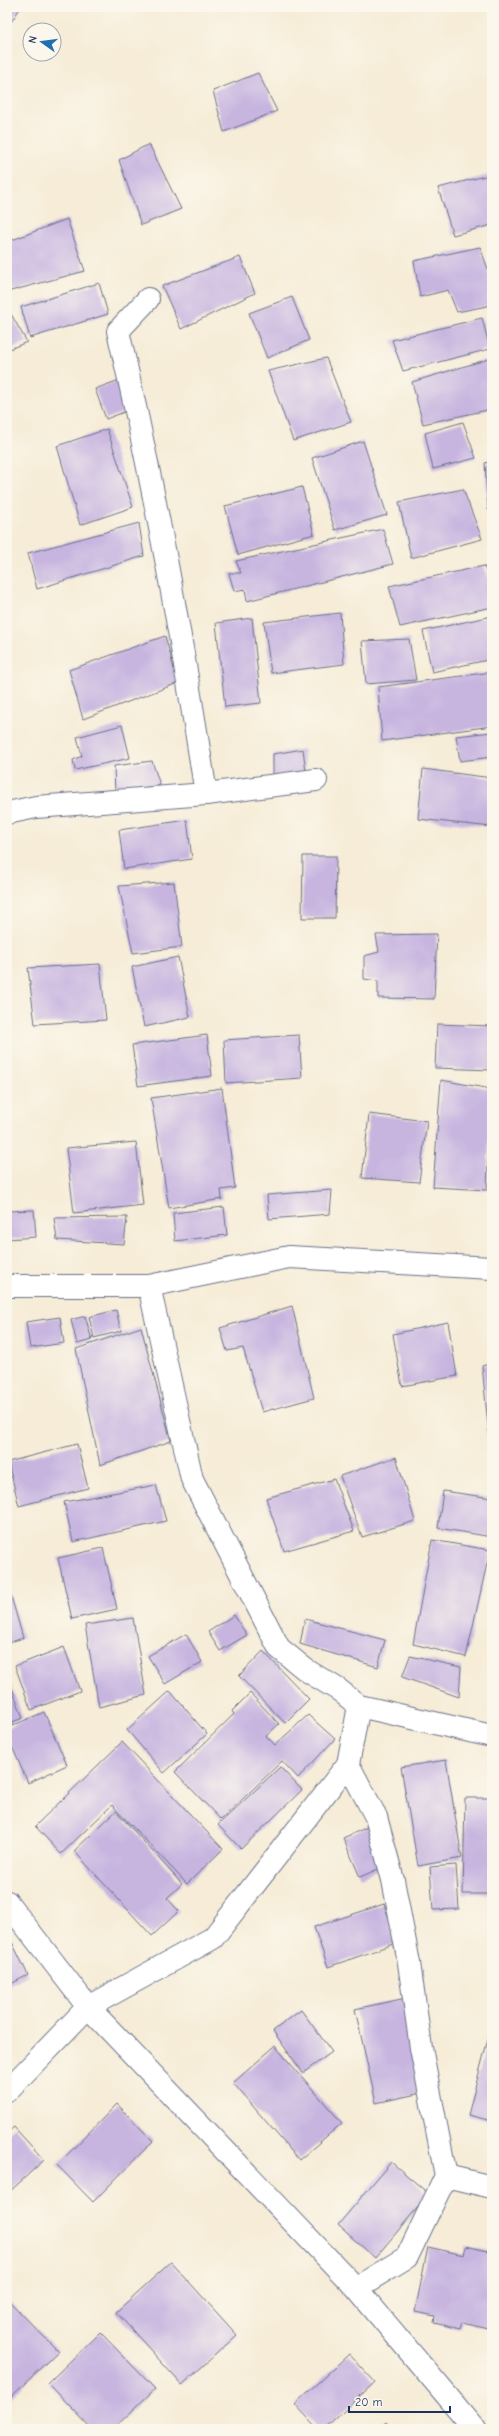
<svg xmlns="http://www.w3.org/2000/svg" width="499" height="2436" font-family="'Comic Neue',sans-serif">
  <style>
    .building { fill: #c7b5e0 }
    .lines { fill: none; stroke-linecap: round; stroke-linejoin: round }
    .street-casing { stroke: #687188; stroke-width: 24 }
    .street { stroke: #fff; stroke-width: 22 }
  </style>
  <rect width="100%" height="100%" fill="#fbf7ec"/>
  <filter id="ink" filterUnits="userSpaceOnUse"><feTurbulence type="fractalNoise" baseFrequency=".025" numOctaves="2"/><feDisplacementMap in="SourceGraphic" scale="8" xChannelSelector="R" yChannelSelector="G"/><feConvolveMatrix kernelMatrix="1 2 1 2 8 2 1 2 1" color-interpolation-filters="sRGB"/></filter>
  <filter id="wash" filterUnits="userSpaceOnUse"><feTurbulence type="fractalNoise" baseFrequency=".012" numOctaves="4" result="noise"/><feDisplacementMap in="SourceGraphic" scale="16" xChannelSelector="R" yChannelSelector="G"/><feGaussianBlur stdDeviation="0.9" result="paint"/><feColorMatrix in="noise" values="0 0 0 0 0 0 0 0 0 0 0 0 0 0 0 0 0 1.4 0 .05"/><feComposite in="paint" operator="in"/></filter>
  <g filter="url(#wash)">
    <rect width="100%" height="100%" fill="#f6ecd7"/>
    <g id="blocks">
      <path class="building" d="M7,7H21L7,28Z
        M258,73L277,111L224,132L213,91Z
        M149,144L181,209L141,225L119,160Z
        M489,175L492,185V225L453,235L438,188Z
        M67,219L85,271L7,292V242Z
        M480,247L492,280V305L457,312L448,290L420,297L414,261Z
        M240,257L255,293L181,329L162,286Z
        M99,283L108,314L30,338L21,307Z
        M292,297L309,340L267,358L249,313Z
        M8,309L27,342L7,350V310Z
        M482,318L490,349L403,371L392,340Z
        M326,358L351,422L293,441L268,371Z
        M492,358V409L423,424L412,382Z
        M122,379L132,409L106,419L95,389Z
        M463,422L476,458L433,469L425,433Z
        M107,429L133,507L80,525L57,446Z
        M363,441L387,515L335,530L312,458Z
        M492,461V509L488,510L485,463Z
        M302,487L314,534L238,555L225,506Z
        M463,489L482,539L411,558L399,502Z
        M139,523L144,556L37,589L28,553Z
        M383,529L393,564L247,601L245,589L234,591L229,573H241L236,561Z
        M484,566L492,588V607L400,627L389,586Z
        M340,613L344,664L271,673L264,622Z
        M492,616V659L432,672L423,631Z
        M252,618L261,703L225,707L216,623Z
        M165,636L178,683L83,719L69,670Z
        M409,639L416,680L366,684L362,641Z
        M492,672V726L382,741L378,687Z
        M122,725L130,758L75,770L73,760L82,756L77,737Z
        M492,732V757L460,761L456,736Z
        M303,749L306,772L273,777V754Z
        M152,761L160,785L115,793L114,766Z
        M423,769L492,778V827L418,819Z
        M187,820L192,859L124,869L119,830Z
        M303,856H336L335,918H302Z
        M174,882L182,947L133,953L119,886Z
        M437,934L434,999L378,998V981L364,979V956L379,952L376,935Z
        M178,957L190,1017L144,1027L132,967Z
        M100,964L106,1020L35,1024L28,968Z
        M437,1024L492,1026V1070L435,1068Z
        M207,1035L212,1076L138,1086L132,1045Z
        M299,1035L302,1078L226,1083L224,1040Z
        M441,1080L491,1089L487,1190L433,1187Z
        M222,1088L235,1188L221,1190L222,1199L169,1208L151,1098Z
        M369,1114L427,1121L419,1182L362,1178Z
        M136,1142L143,1205L74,1213L66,1148Z
        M332,1190L330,1214L269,1219L267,1195Z
        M224,1207L227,1235L175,1241L173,1213Z
        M34,1210L36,1237L7,1239V1211Z
        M127,1217L124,1244L57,1240L54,1218Z
        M292,1306L314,1398L262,1412L243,1348L227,1351L220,1328Z
        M116,1310L121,1331L94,1338L89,1317Z
        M85,1316L92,1340L77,1344L71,1320Z
        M60,1317L64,1343L30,1348L26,1322Z
        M448,1322L457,1376L402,1386L393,1334Z
        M141,1327L171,1441L100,1465L76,1349Z
        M492,1363V1434H489L482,1366Z
        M77,1444L88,1488L19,1506L8,1462Z
        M396,1457L415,1521L362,1537L340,1476Z
        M334,1479L354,1531L284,1551L266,1498Z
        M156,1485L166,1521L73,1542L64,1502Z
        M443,1491L492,1498V1537L438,1528Z
        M432,1540L490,1550L466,1657L413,1644Z
        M103,1548L117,1609L72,1619L58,1558Z
        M7,1582L23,1638L7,1643Z
        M234,1615L247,1635L220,1651L208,1632Z
        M133,1618L146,1695L99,1707L85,1625Z
        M305,1619L385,1640L378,1667L300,1644Z
        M186,1634L202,1662L165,1684L148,1656Z
        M64,1647L80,1691L31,1710L15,1666Z
        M263,1651L309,1699L285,1723L239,1676Z
        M410,1656L461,1667L459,1697L402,1677Z
        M7,1675L23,1718L7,1724Z
        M170,1691L207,1734L164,1773L127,1730Z
        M250,1693L279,1724L266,1736L275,1745L308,1715L335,1739L298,1778L282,1761L221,1820L175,1772L234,1714L232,1711Z
        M44,1712L67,1765L28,1783L7,1735V1728Z
        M122,1742L223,1849L187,1884L112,1805L61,1854L35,1826Z
        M446,1760L462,1858L418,1866L401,1767Z
        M280,1767L302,1790L241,1849L218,1825Z
        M465,1798H492V1894H463Z
        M116,1811L182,1884L167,1898L179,1911L152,1936L74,1851Z
        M370,1826L387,1865L360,1877L343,1838Z
        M456,1865L459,1909L433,1910L430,1867Z
        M384,1904L397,1943L328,1967L314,1927Z
        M7,1932L28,1975L7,1986Z
        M406,1998L426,2092L376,2103L355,2009Z
        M301,2010L332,2052L303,2073L273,2031Z
        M490,2031H492V2121L468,2115Z
        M275,2046L342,2123L299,2160L233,2083Z
        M117,2104L153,2141L93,2202L57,2165Z
        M14,2127L44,2160L7,2194V2133Z
        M391,2162L429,2194L375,2258L338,2225Z
        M466,2246L492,2252V2329L462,2322L460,2329L434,2323L435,2316L415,2312L428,2247L464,2255Z
        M171,2262L237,2335L182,2385L116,2312Z
        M7,2299L58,2351L8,2400L7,2399Z
        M100,2332L155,2389L113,2429H92L48,2383Z
        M349,2354L375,2382L325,2429H318L295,2404Z
        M386,2422L392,2429H378Z"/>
    </g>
  </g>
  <g filter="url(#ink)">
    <use href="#blocks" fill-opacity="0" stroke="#687188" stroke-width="1"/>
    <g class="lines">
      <defs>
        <path id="street" d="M148,299L118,331C154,484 182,639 206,794
          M7,813L36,807L206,794L316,780
          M7,1286H149L289,1257L492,1268
          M149,1286L192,1479L279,1648L306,1670L339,1690L359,1706L492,1736
          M348,1764L376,1817L393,1880L409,1963L421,2048L446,2176L492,2187
          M7,1902L88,2007L356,2288L475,2429
          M7,2091L88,2007L213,1938L348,1764L359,1706
          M356,2288L407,2257L446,2176"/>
      </defs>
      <use href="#street" class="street-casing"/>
      <use href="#street" class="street"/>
    </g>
  </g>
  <rect width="499" height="2436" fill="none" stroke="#fbf7ec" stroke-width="24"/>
  <g transform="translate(42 42) rotate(284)"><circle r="19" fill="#fbf7ec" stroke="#a1a7b3"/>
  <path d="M0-3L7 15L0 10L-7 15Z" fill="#1f6fb2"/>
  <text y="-6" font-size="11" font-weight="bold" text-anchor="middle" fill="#1b2f5e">N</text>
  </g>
  <path d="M349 2406v6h101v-6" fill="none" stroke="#1b2f5e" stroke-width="2"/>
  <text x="355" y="2406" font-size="12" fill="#1b2f5e" stroke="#fbf7ec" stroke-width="3" paint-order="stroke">20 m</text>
</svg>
